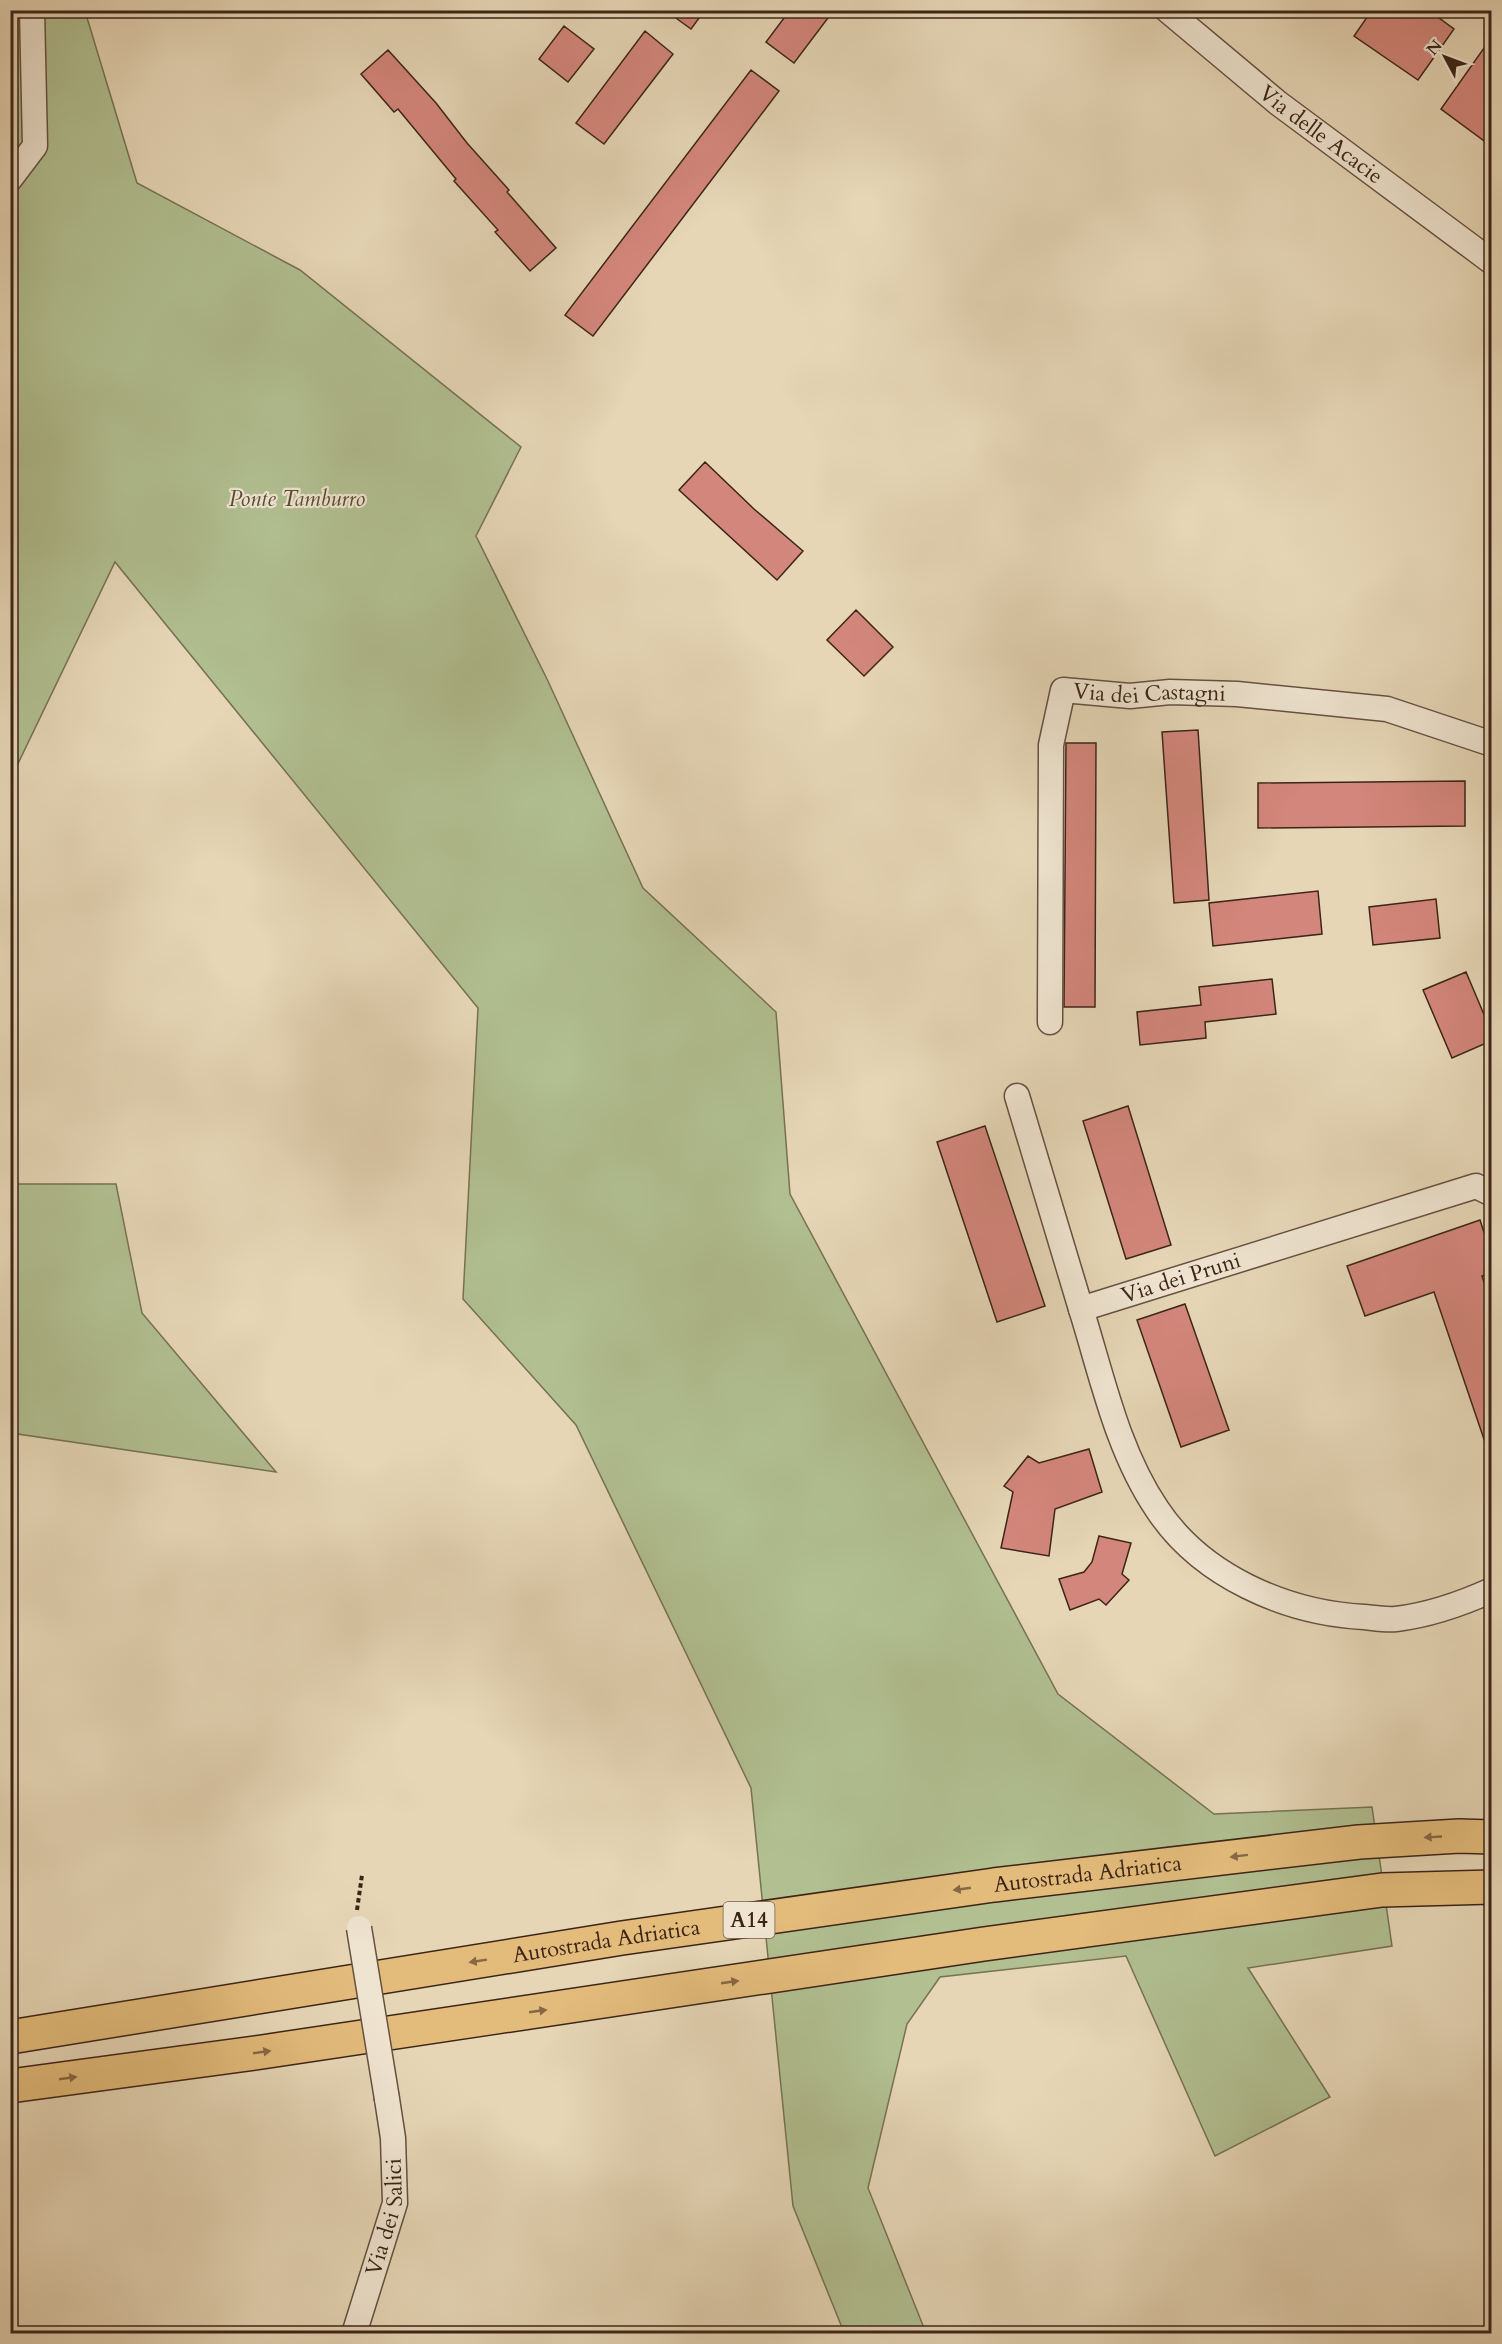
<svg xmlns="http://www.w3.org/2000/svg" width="1502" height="2344" font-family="Cardo,serif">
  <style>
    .green { fill: #b1bf91; stroke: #767254; stroke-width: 1.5 }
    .building { fill: #d3867b; stroke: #3c2518; stroke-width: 1.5 }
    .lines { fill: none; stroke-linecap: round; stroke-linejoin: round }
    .minor-casing { stroke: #665140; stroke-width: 27 }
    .highway-casing { stroke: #3c2518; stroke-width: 36 }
    .path { stroke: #3c2518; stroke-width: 4; stroke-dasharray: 4.5 3; stroke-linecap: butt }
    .minor { stroke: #efe4d0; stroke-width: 24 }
    .highway { stroke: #e3bb7b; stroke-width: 33 }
    .minor-bridge-casing { stroke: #665140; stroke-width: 27; stroke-linecap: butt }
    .minor-bridge { stroke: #efe4d0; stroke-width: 24 }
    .oneway { fill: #876845 }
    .labels { text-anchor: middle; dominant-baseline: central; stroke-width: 4.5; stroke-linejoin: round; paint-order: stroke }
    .shield { fill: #efe4d0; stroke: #725e4f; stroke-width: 1.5 }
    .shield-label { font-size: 21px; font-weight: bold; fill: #3c2518 }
    .street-label { font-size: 22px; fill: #3c2518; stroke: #efe4d0 }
    .park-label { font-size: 22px; font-style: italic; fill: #594c36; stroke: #efe4d0 }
  </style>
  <rect width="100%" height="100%" fill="#e6d6b6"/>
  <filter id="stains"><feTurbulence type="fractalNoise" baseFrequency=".00333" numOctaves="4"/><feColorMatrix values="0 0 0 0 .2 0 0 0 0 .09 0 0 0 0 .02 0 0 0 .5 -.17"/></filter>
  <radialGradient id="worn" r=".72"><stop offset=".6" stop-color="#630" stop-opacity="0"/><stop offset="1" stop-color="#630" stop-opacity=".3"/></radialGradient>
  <path class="green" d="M11,11H85L137,183L300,270L521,447L476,536L547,679L643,888L776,1012L790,1194L1058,1694L1214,1814L1372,1807L1392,1946L1248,1968L1330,2097L1215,2156L1126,1956L940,1977L907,2024L868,2188L926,2333H842L843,2330L793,2206L751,1788L576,1425L463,1299L478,1008L115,562L13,774L11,806Z
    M11,1184H116L142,1313L276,1472L11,1433Z"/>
  <path class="building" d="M665,10H705L691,29Z
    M790,10H834L794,63L766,42Z
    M1372,10H1428L1454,29L1418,80L1354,36Z
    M564,26L594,49L568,82L539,59Z
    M645,31L673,54L604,144L576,123Z
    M1491,38V146L1441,109Z
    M388,50L436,103L467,143L509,190L507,192L556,248L530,271L495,232L498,230L454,181L456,179L398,109L394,112L361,74Z
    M751,70L779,91L593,336L565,315Z
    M705,462L754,509L803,551L777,580L679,490Z
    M856,610L893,647L864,676L827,640Z
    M1198,730L1209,900L1174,903L1162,732Z
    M1066,743H1096L1095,1007H1064Z
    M1465,781V826L1258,828V783Z
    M1318,891L1322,934L1213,946L1209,903Z
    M1436,899L1440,938L1373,945L1369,907Z
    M1466,972L1491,1031V1041L1452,1058L1423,990Z
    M1272,979L1276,1014L1205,1022L1206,1038L1140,1045L1137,1012L1201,1005L1199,987Z
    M1128,1106L1171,1245L1126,1259L1083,1121Z
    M985,1126L1045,1306L997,1322L937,1142Z
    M1480,1220L1491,1254V1273L1482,1276L1491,1305V1454H1489L1434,1292L1365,1316L1347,1266Z
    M1185,1304L1229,1430L1181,1447L1137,1320Z
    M1089,1449L1102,1492L1055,1509L1049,1556L1001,1548L1013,1492L1004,1486L1028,1456L1039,1463Z
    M1099,1536L1131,1543L1122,1574L1129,1580L1106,1605L1099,1599L1070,1610L1059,1579L1084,1572L1092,1562Z"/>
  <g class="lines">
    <defs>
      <g id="minor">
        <path id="s1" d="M1167,10L1278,103L1492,262"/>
        <path d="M10,179L35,146L32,10"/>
        <path id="s2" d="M1050,1022L1051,745L1063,690L1130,696L1170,692L1237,694L1387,709L1492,744"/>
        <path id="s3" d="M1017,1096L1081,1309L1476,1186L1492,1194"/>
        <path d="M1081,1309C1102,1376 1117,1450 1157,1509C1201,1576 1286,1613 1364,1617C1374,1618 1386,1620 1396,1619C1430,1615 1461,1604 1492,1590"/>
        <path id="s4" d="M354,2334L395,2203L393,2138L387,2099"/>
      </g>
      <g id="highway">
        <path id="s5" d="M10,2037L622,1938L994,1885L1359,1842L1459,1836L1492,1837"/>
        <path d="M10,2086L262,2052L984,1944L1382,1890L1492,1887"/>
      </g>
    </defs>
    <use href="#minor" class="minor-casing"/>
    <use href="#highway" class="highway-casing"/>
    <path class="path" d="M357,1910L362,1875"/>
    <use href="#minor" class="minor"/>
    <use href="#highway" class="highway"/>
    <defs>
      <path id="minor-bridge" d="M359,1928L387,2099"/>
    </defs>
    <use href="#minor-bridge" class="minor-bridge-casing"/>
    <use href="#minor-bridge" class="minor-bridge"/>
  </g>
  <defs><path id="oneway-solid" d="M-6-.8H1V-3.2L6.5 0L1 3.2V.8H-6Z" transform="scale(1.5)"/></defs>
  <g class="oneway">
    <use href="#oneway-solid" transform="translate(1433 1837) rotate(177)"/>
    <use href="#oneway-solid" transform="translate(1239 1856) rotate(173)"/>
    <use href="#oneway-solid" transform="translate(962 1889) rotate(172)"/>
    <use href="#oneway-solid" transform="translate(478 1961) rotate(171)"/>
    <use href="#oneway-solid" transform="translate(730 1982) rotate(-8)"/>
    <use href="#oneway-solid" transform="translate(538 2011) rotate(-8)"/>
    <use href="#oneway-solid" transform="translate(262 2052) rotate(-8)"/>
    <use href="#oneway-solid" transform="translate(68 2078) rotate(-8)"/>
  </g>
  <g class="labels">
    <rect class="shield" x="723.5" y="1902" width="51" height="36" rx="4.5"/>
    <g class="shield-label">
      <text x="749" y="1920">A14</text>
    </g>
    <g class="street-label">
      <text stroke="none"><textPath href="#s1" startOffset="198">Via delle Acacie</textPath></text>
      <text stroke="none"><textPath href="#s2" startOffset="420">Via dei Castagni</textPath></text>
      <text stroke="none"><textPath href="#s3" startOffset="327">Via dei Pruni</textPath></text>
      <text stroke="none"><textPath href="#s5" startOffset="1090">Autostrada Adriatica</textPath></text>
      <text stroke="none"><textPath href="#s5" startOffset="604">Autostrada Adriatica</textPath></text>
      <text stroke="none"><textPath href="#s4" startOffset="122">Via dei Salici</textPath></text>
    </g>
    <g class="park-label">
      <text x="297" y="499">Ponte Tamburro</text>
    </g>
  </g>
  <rect width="1502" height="2344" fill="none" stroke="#e6d6b6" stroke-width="36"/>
  <rect x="12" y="12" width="1478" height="2320" fill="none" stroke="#3c2518" stroke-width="3"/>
  <rect x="18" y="18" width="1466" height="2308" fill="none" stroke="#3c2518" stroke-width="1.5"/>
  <g transform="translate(1445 57) rotate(311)" stroke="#efe4d0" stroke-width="4.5" paint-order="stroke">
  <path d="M0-4.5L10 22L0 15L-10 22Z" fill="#3c2518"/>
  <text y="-9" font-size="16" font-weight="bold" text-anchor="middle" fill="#3c2518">N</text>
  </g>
  <rect width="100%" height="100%" filter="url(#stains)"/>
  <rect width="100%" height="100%" fill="url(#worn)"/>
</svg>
